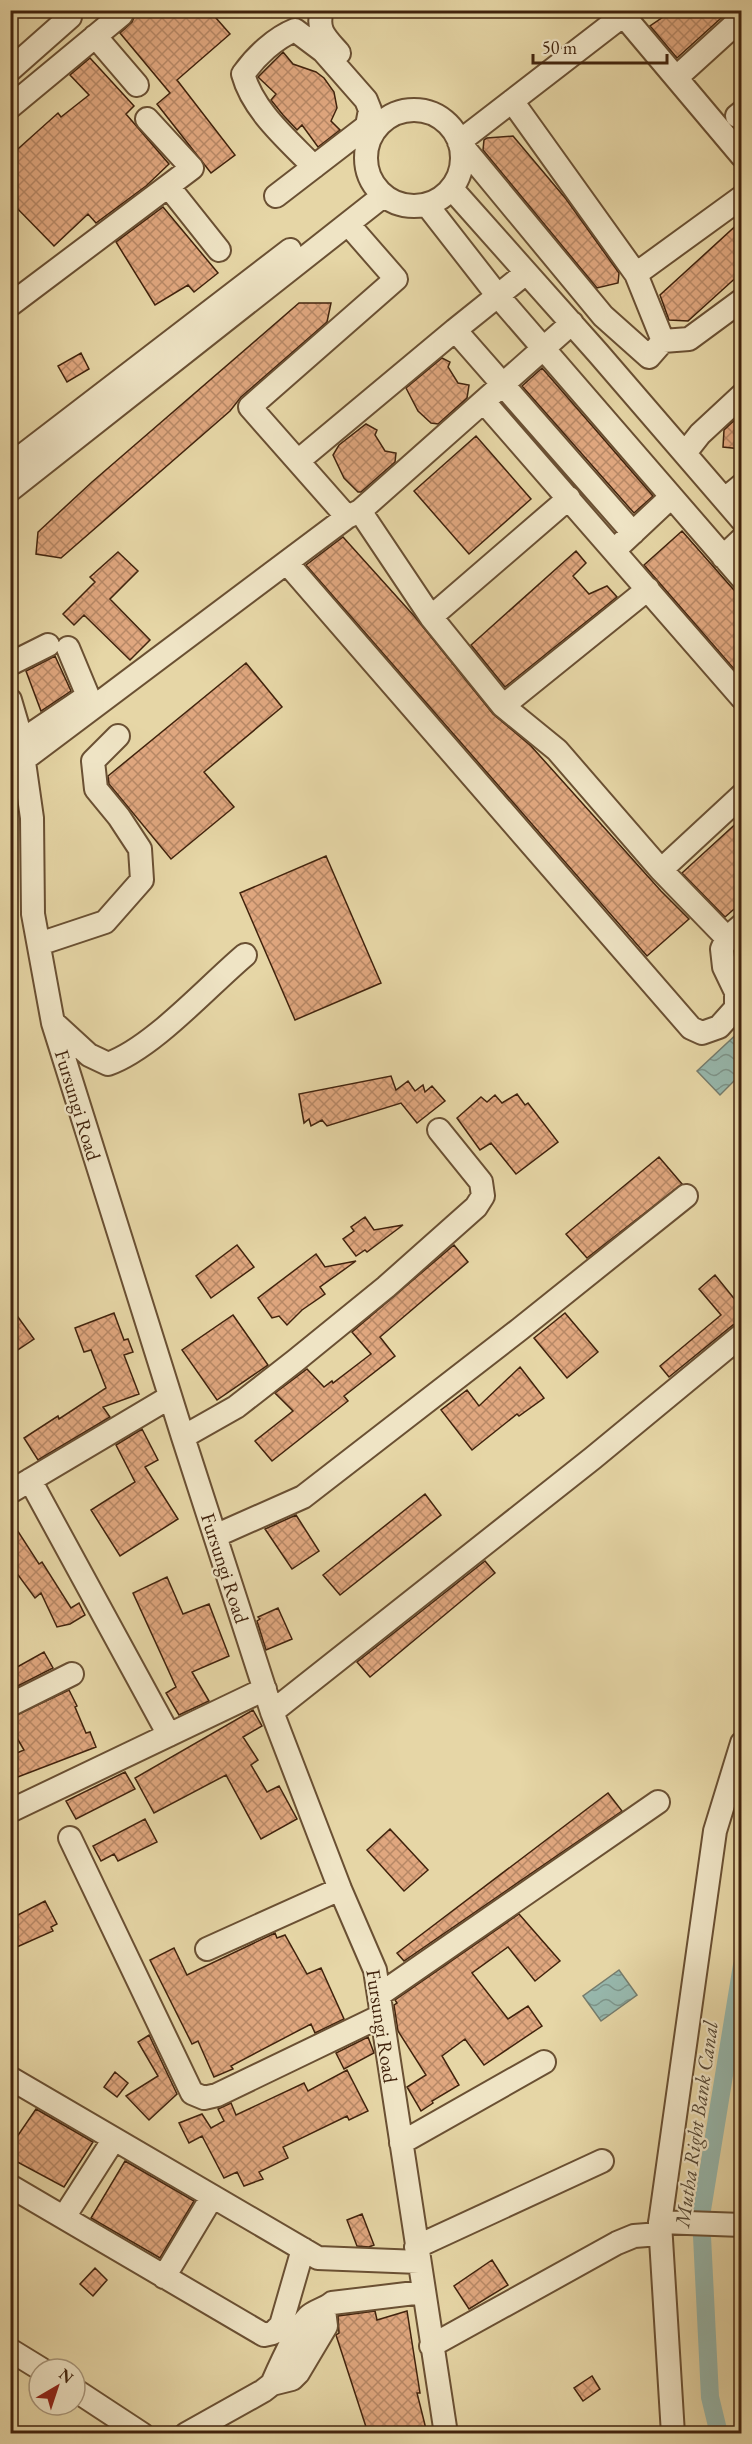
<svg xmlns="http://www.w3.org/2000/svg" width="752" height="2444" font-family="'EB Garamond',serif">
  <style>
    .water { fill: url(#water-waves); stroke: #757c6d; stroke-width: 1.5 }
    .lines { fill: none; stroke-linecap: round; stroke-linejoin: round }
    .canal { stroke: #97b8ad; stroke-width: 18 }
    .building { fill: url(#building-cross-hatch); stroke: #41230d; stroke-width: 1.5 }
    .minor-casing { stroke: #6a5033; stroke-width: 26 }
    .minor { stroke: #efe4c5; stroke-width: 22 }
    .labels { text-anchor: middle; dominant-baseline: central; stroke-width: 4.5; stroke-linejoin: round; paint-order: stroke }
    .street-label { font-size: 20px; fill: #41230d; stroke: #efe4c5 }
    .water-label { font-size: 21px; font-style: italic; fill: #564835; stroke: #efe4c5 }
  </style>
  <defs>
    <pattern id="water-waves" width="16" height="10" patternUnits="userSpaceOnUse" patternTransform="scale(1.5)"><rect width="16" height="10" fill="#97b8ad"/><path d="M0 5q4-4 8 0t8 0" fill="none" stroke="#7d958b"/></pattern>
    <pattern id="building-cross-hatch" width="8" height="8" patternUnits="userSpaceOnUse" patternTransform="scale(1.5)"><rect width="8" height="8" fill="#e0a77f"/><path d="M0 0l8 8M0 8l8-8" fill="none" stroke="#b78866"/></pattern>
  </defs>
  <rect width="100%" height="100%" fill="#e6d6a6"/>
  <filter id="stains"><feTurbulence type="fractalNoise" baseFrequency=".00333" numOctaves="4"/><feColorMatrix values="0 0 0 0 .2 0 0 0 0 .09 0 0 0 0 .02 0 0 0 .5 -.17"/></filter>
  <radialGradient id="worn" r=".72"><stop offset=".6" stop-color="#630" stop-opacity="0"/><stop offset="1" stop-color="#630" stop-opacity=".3"/></radialGradient>
  <path class="water" d="M741,1030V1074L720,1095L697,1071Z
    M619,1970L637,1995L601,2021L583,1996Z"/>
  <g class="lines">
    <path class="canal" d="M719,2434L710,2397L701,2216L742,1965"/>
  </g>
  <path class="building" d="M137,10H209L230,34L177,80L235,155L211,173L157,104L170,93L120,33L132,22Z
    M665,10H730L677,58L650,26L663,17Z
    M283,52L293,64L316,72L324,78L334,92L337,108L331,121L340,130L318,147L302,125L297,130L283,115L271,100L276,94L258,77Z
    M90,58L134,106L126,114L169,164L146,186L96,223L88,214L54,246L10,201V156L58,113L61,117L89,95L70,75Z
    M513,136L566,199L619,273L618,283L597,288L483,150L484,140L487,138Z
    M163,207L218,273L194,292L188,285L155,305L116,242Z
    M741,221V273L688,321L669,320L660,295Z
    M299,303H331L327,322L241,397L230,411L61,558L36,554L38,532L92,482Z
    M81,353L89,369L67,382L58,366Z
    M442,358L450,362L448,367L458,383L469,385L467,398L438,424L431,423L418,411L406,388Z
    M542,368L653,496L634,513L522,386Z
    M741,414V449L723,447L724,430Z
    M366,424L377,430L375,435L385,451L396,453L395,462L361,492H358L344,478L333,455L339,445Z
    M476,436L531,499L469,554L414,491Z
    M682,531L741,598V677L644,565Z
    M343,537L415,617L493,714L531,746L661,891L689,919L647,956L306,565Z
    M576,551L586,563L573,576L589,594L607,586L617,597L505,687L471,645Z
    M118,552L138,571L110,599L150,640L130,660L84,615L74,625L63,614L95,582L90,577Z
    M55,656L71,691L41,711L26,671Z
    M246,663L282,707L204,772L234,807L171,859L109,784L108,776Z
    M741,819V903L725,917L682,873Z
    M326,856L381,983L295,1020L240,893Z
    M391,1076L396,1090L408,1081L415,1091L423,1085L425,1092L432,1086L445,1101L417,1123L401,1103L327,1126L322,1120L311,1126L309,1119L304,1123L299,1094Z
    M517,1094L525,1105L528,1103L558,1142L516,1174L491,1143L480,1150L457,1118L481,1097L487,1102L495,1095L502,1103Z
    M659,1157L682,1184L587,1258L566,1234Z
    M365,1217L374,1230L403,1225L367,1252L365,1250L356,1256L343,1239L354,1231L351,1227Z
    M237,1245L254,1267L211,1298L196,1276Z
    M454,1245L468,1262L380,1337L395,1356L344,1396L348,1401L272,1461L255,1441L293,1411L275,1393L307,1369L324,1387L332,1381L333,1383L371,1354L352,1332Z
    M316,1254L325,1267L356,1261L320,1287L325,1294L302,1310L287,1325L279,1316L272,1318L258,1298Z
    M715,1275L741,1307V1322L733,1325L669,1377L660,1366L721,1315L699,1289Z
    M10,1306L34,1339L10,1355Z
    M114,1313L124,1340L128,1339L133,1352L124,1355L139,1394L103,1407L110,1417L38,1460L24,1438L58,1416L59,1419L106,1388L91,1350L84,1352L75,1328Z
    M565,1313L598,1352L567,1378L534,1338Z
    M233,1315L268,1365L217,1400L182,1350Z
    M520,1367L544,1398L519,1416L517,1414L472,1450L441,1410L467,1390L479,1406Z
    M142,1429L158,1460L145,1467L178,1519L120,1556L91,1510L135,1482L116,1445Z
    M425,1494L441,1515L340,1595L323,1575Z
    M296,1515L319,1551L292,1569L265,1529Z
    M10,1519L39,1564L42,1562L71,1608L79,1603L85,1615L70,1624L57,1627L41,1593L35,1598L10,1564Z
    M485,1561L495,1573L370,1677L357,1662Z
    M167,1577L183,1614L209,1604L229,1656L192,1672L209,1701L179,1715L166,1693L176,1687L133,1593Z
    M278,1608L292,1639L266,1650L257,1621L260,1619L258,1617Z
    M44,1652L53,1668L10,1690V1671Z
    M69,1690L77,1706L75,1707L86,1733L90,1732L96,1747L10,1780V1756L24,1750L10,1726V1718Z
    M253,1710L262,1726L243,1737L258,1760L251,1765L267,1792L279,1786L297,1819L261,1839L226,1775L154,1813L135,1778Z
    M125,1772L135,1789L76,1819L66,1801Z
    M608,1793L622,1811L404,1961L397,1953Z
    M145,1819L157,1842L118,1861L114,1854L101,1861L93,1846Z
    M390,1829L428,1870L404,1891L367,1850Z
    M45,1901L57,1924L51,1927L53,1931L10,1950V1919Z
    M519,1914L560,1961L535,1981L508,1947L472,1973L508,2019L528,2006L542,2026L484,2065L465,2039L442,2056L459,2085L432,2101L433,2103L421,2111L407,2087L426,2075L398,2031L394,2005L397,2003L395,2000Z
    M275,1933L277,1938L285,1935L307,1974L321,1968L344,2019L315,2033L311,2024L231,2066L233,2069L214,2077L198,2041L192,2044L150,1960L174,1948L187,1975Z
    M149,2035L177,2094L149,2120L126,2096L158,2076L138,2042Z
    M368,2037L374,2053L344,2069L336,2053Z
    M347,2070L368,2111L349,2120L347,2116L283,2147L288,2158L259,2172L263,2179L244,2186L237,2172L224,2178L202,2136L189,2143L179,2123L202,2114L211,2128L224,2121L218,2109L231,2103L236,2115L304,2083L308,2091Z
    M115,2072L128,2083L117,2097L104,2087Z
    M36,2109L93,2142L64,2187L10,2158V2147Z
    M125,2161L194,2201L160,2258L91,2218Z
    M362,2214L374,2245L369,2247L357,2246L347,2220Z
    M492,2260L508,2285L469,2309L454,2286Z
    M95,2268L107,2280L93,2296L80,2284Z
    M375,2311L377,2320L407,2311L420,2393H417L427,2433H368L336,2335L339,2333L338,2316Z
    M592,2376L600,2389L583,2401L574,2388Z"/>
  <g class="lines">
    <defs>
      <path id="minor" d="M322,10C316,31 326,38 339,53
        M630,10L459,142L603,316L649,357L663,341
        M624,16L742,156
        M95,36L137,85
        M10,70L70,17
        M677,77L742,18
        M512,101L636,274
        M10,107L121,15L124,10
        M366 158a48 48 0 1 1 96 0a48 48 0 1 1-96 0Z
        M737,116L742,112
        M314,167C288,140 253,111 243,74C256,56 275,38 295,30L323,51L331,44
        M168,186L219,250
        M452,189L598,353L742,520
        M276,196L367,126L370,110L366,100L323,51
        M742,197L636,274L663,341L689,339L742,300
        M427,205L498,296L742,578
        M348,224L396,279L250,407L347,517L360,511L572,323
        M526,273L455,330L633,533
        M10,305L192,168L147,119
        M484,402L742,698
        M685,453L700,434L742,395
        M298,461L455,330
        M10,465L290,250
        M10,490L383,196
        M725,499L742,485
        M360,511L431,617L503,706L557,750L661,870L727,938
        M622,543L671,497
        M723,557L742,539
        M287,563L691,1028L702,1033L719,1027L736,1008V992L724,967L722,949L727,938L742,925
        M431,617L569,498
        M68,648L88,696
        M10,664L48,645
        M10,700L20,734L32,818L33,914L53,1023L183,1437L272,1712L340,1889L375,1970L446,2434
        M503,706L648,589
        M21,741L80,701
        M14,767L347,517
        M661,870L742,795
        M39,944L105,922L142,880L140,849L119,817L96,789L93,761L118,736
        M54,1023L89,1055L108,1064C153,1048 207,987 245,955
        M183,1437L236,1407L295,1361L386,1287L476,1207L483,1196L481,1182L439,1130
        M30,1480L169,1735
        M10,1492L170,1397
        M215,1536L303,1497L520,1329L686,1196
        M10,1705L72,1674
        M272,1712L593,1458L742,1335
        M10,1811L265,1689
        M70,1838L192,2093L204,2098L217,2095L381,2016
        M207,1949L340,1889
        M379,1995L658,1802
        M10,2078L318,2258L419,2262
        M401,2143L544,2062
        M10,2186L264,2335L273,2333L281,2325L303,2249
        M64,2217L114,2139
        M660,2222L742,2225
        M416,2247L602,2161
        M164,2277L212,2197
        M324,2310L326,2326L298,2373L292,2379L272,2384C279,2368 296,2329 308,2317C314,2311 325,2309 332,2303L423,2292
        M431,2346L617,2243L634,2236L660,2234
        M10,2350L41,2369
        M75,2390L142,2434
        M186,2434L263,2391L272,2384
        M673,2434L660,2223L715,1831L742,1743"/>
    </defs>
    <use href="#minor" class="minor-casing"/>
    <use href="#minor" class="minor"/>
  </g>
  <g class="labels">
    <g class="street-label">
      <text transform="translate(78 1105) rotate(73)">Fursungi Road</text>
      <text transform="translate(225 1568) rotate(72)">Fursungi Road</text>
      <text transform="translate(382 2026) rotate(81)">Fursungi Road</text>
    </g>
    <g class="water-label">
      <text transform="translate(696 2124) rotate(-82)">Mutha Right Bank Canal</text>
    </g>
  </g>
  <rect width="752" height="2444" fill="none" stroke="#e6d6a6" stroke-width="36"/>
  <rect x="12" y="12" width="728" height="2420" fill="none" stroke="#41230d" stroke-width="3"/>
  <rect x="18" y="18" width="716" height="2408" fill="none" stroke="#41230d" stroke-width="1.5"/>
  <g transform="translate(57 2387) rotate(39)"><circle r="28" fill="#efe4c5" stroke="#a9977b" stroke-width="1.5"/>
  <path d="M0-4.5L10 22L0 15L-10 22Z" fill="#8f2418"/>
  <text y="-9" font-size="16" font-weight="bold" text-anchor="middle" fill="#41230d">N</text>
  </g>
  <path d="M533 54v9h134v-9" fill="none" stroke="#41230d" stroke-width="3"/>
  <text x="542" y="54" font-size="18" fill="#41230d" stroke="#efe4c5" stroke-width="4.5" paint-order="stroke">50 m</text>
  <rect width="100%" height="100%" filter="url(#stains)"/>
  <rect width="100%" height="100%" fill="url(#worn)"/>
</svg>
